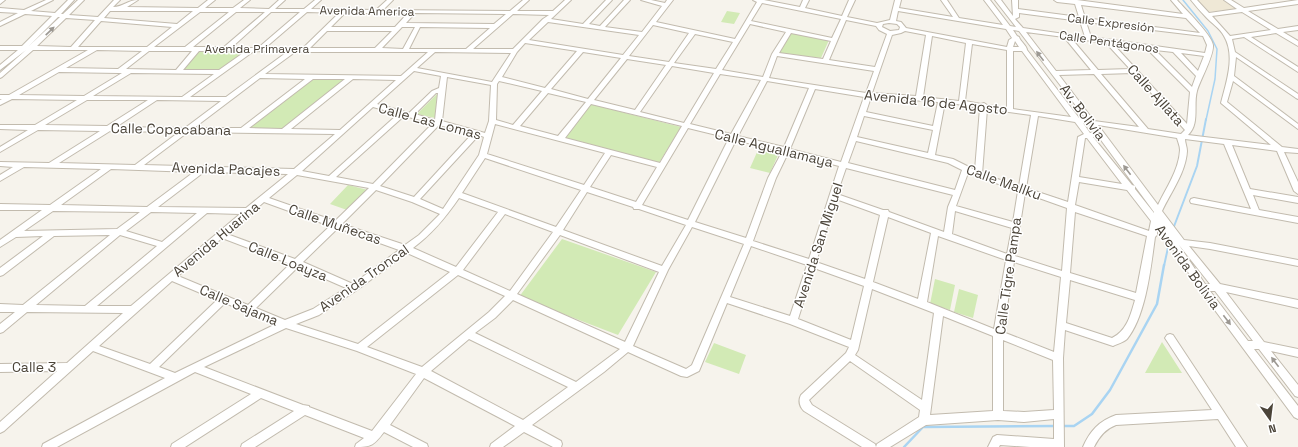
<svg xmlns="http://www.w3.org/2000/svg" width="1298" height="447" font-family="'Space Grotesk',sans-serif">
  <style>
    .education { fill: #efe8d6 }
    .green { fill: #d2eab5 }
    .lines { fill: none; stroke-linecap: round; stroke-linejoin: round }
    .stream-far2 { stroke: #a9d4f2; stroke-width: 1.5 }
    .stream-far1 { stroke: #a9d4f2; stroke-width: 2 }
    .stream { stroke: #a9d4f2; stroke-width: 2.5 }
    .minor-casing { stroke: #c2bbae; stroke-width: 2 }
    .minor { fill: #fff; fill-rule: evenodd }
    .oneway { fill: #9c9892 }
    .labels { text-anchor: middle; dominant-baseline: central; stroke-width: 3; stroke-linejoin: round; paint-order: stroke }
    .far-street-label { font-size: 12px; fill: #4b4439; stroke: #fff }
    .street-label { font-size: 14px; fill: #4b4439; stroke: #fff }
  </style>
  <rect width="100%" height="100%" fill="#f6f3ec"/>
  <path class="education" d="M1196,0H1223L1237,9L1207,12Z"/>
  <path class="green" d="M727,11L740,13L734,24L721,22Z
    M790,32L829,40L821,58L779,53Z
    M196,51L246,52L220,71L181,70Z
    M314,78L346,79L283,129L249,128Z
    M440,91L435,118L417,114Z
    M590,104L681,127L659,163L564,138Z
    M758,150L778,155L770,173L750,168Z
    M348,185L368,190L347,210L330,204Z
    M562,239L656,272L618,335L519,297Z
    M935,279L955,285L950,310L930,304Z
    M959,289L978,295L973,318L954,312Z
    M1162,342L1182,373H1145Z
    M714,343L746,355L739,374L705,362Z"/>
  <g class="lines">
    <path class="stream-far2" d="M1183,0L1208,31L1217,49L1215,79L1206,120"/>
    <path class="stream-far1" d="M1173,229L1197,166L1206,119
      M1164,266L1169,243"/>
    <path class="stream" d="M1063,426H1074L1092,414L1110,390L1157,304L1164,265
      M904,447L923,427L1056,426"/>
    <defs>
      <path id="minor" d="M0,0H5L0,4Z
        M46,0H53L31,11L55,13L68,0H74L61,14H63L78,0H84L69,15L98,17L114,0H120L113,7C123,7 128,0 138,0L127,7L198,8L208,0H215L205,8H233L244,0H250L240,8L269,9L279,0H285L275,9H304L315,0H321L311,9L376,10L387,0H393L383,10L510,11L523,0H529L517,11H553L565,0H571L551,19L583,24L606,0H612L589,24L600,26L624,0H630L605,27L642,32L662,6L641,0H651L665,3L667,0H673L656,22L735,39L757,2L753,0H764L800,7L803,0H809L805,8L842,16L849,0H855L847,17L877,23L890,20L895,0H901L899,8L953,17L941,0H947L959,18L1003,25L984,0H990L1010,26L1016,27L995,0H1001L1013,16L1012,0H1018V9L1079,17L1075,4L1057,2L1054,0H1077L1183,14L1171,0H1177C1185,9 1212,35 1213,45C1214,56 1200,80 1197,91C1193,105 1200,124 1188,135L1271,145L1221,103C1226,83 1236,56 1224,36C1220,28 1211,23 1205,16C1201,12 1195,5 1191,0H1197L1209,13L1237,9L1224,0H1231L1244,8L1298,0V4L1248,11L1278,29L1298,26V30L1283,32L1298,41V46L1276,33L1251,37L1298,67V72L1244,37L1232,39L1235,52L1298,94V99L1296,98L1236,57L1234,76L1298,124V129L1233,81L1227,102L1282,147L1298,149V153L1284,152L1298,182V194L1294,191L1277,151L1232,145L1250,189L1298,197V203L1253,195L1259,210L1298,217V223L1191,203L1190,201L1191,199L1194,198L1251,209L1224,144L1185,139C1185,143 1187,147 1187,151C1186,172 1171,192 1162,211L1184,240L1210,243L1298,260V266L1210,249L1189,246L1220,284L1298,300V308L1226,292L1264,342L1298,349V357L1271,351L1298,385V397L1295,396L1259,349H1254L1298,406V419L1294,417L1200,290L1170,245L1157,228V235L1155,237C1151,266 1146,316 1127,339C1124,342 1117,344 1113,346L1065,330L1063,358L1064,447H1030L1000,445L999,447H988L993,437L997,435L1054,439V419L1024,422L998,420L926,425L890,447H862L804,411C800,407 798,401 801,395L846,353L849,347L790,324L727,303L699,371L687,377L681,376L628,352L604,372L532,425L561,441L562,444L561,447H553L524,432L503,447H490L491,444L515,426L424,378L390,425L427,444L428,447H413L384,432C374,445 372,447 355,447L356,444L364,438L305,415L255,447H241L242,444L294,411L261,398L185,447H171L172,444L251,394L195,372L57,447H42L43,444L165,378L93,351L4,431L0,433V422L57,371L0,372V364L67,363L123,313L27,312L3,332L0,333V324L15,312H0V304L23,305L110,235L54,236L3,275L0,276V268L43,236L16,237L0,247V240L42,210H0V204L50,205L101,169L24,167L0,181V175L13,167L0,166V162L49,163L100,131L38,130L0,152V147L28,130L0,129V125H35L77,100L12,99L0,105V100L2,99H0V95H9L88,50H33L2,77L0,78V73L26,50L0,70V65L18,50H0V46H22L52,16L25,14L0,26V22L18,13L0,12V8L24,10ZM762,3L841,19L832,38L751,21ZM1081,5L1186,18L1200,33L1085,18ZM110,11H193L177,24L104,18ZM898,11L1006,29L1012,38L1009,40L1007,47L906,28L901,22L896,21ZM200,12H229L185,47H154ZM236,12H265L224,47H193ZM271,12H300L258,48H231ZM307,12L339,13L303,48H265ZM1242,12L1271,30L1230,36L1212,16ZM345,13H408L395,27H331ZM415,13L506,14L494,24L406,23ZM1019,13L1080,21L1085,37L1023,28L1015,19L1019,17ZM513,14L549,15L543,19L513,49H473ZM58,17H60L29,46ZM66,18L95,20L71,47L37,46ZM846,20L876,26L879,30L887,34L875,67L829,60ZM101,21L172,27L147,47H78ZM548,22L639,35L623,55L529,40ZM1086,22L1203,36L1207,45L1205,53L1091,37ZM889,23L897,24L900,27L899,30L890,31L882,27L883,24ZM750,24L786,32L772,54L763,77L722,70ZM653,25L689,33L669,62L629,56ZM402,27H415L403,49L382,48ZM420,27L490,28L466,49H409ZM1013,30L1019,31L1086,119L1079,118L1027,50C1027,46 1020,41 1019,37L1017,36ZM327,31H392L375,48H310ZM905,31L926,35L916,96L872,93L892,35L901,33ZM1026,32L1064,37L1091,70L1056,71ZM791,33L831,41L823,59L779,53ZM695,34L733,42L716,69L674,63ZM932,36L966,43L959,101L923,97ZM1071,38L1106,43L1130,69L1098,70ZM1015,41L1019,47H1013ZM525,43L577,51L545,88L502,77L517,52ZM972,44L1007,50V108L987,105L984,103L981,104L965,101ZM1113,44L1147,49L1190,92L1187,124ZM97,50L142,51L118,69L66,68ZM1155,50L1173,52L1196,76L1192,87ZM149,51H192L176,70L126,69ZM199,51H246L219,70H183ZM254,51L287,52L226,97H190ZM1013,51H1022L1071,117L1013,109ZM295,52H428L401,76L265,74ZM435,52L511,53L492,82L417,68ZM583,52L621,58L588,99L551,89ZM1181,53L1204,56L1198,71ZM777,56L874,71L866,93L769,78ZM627,59L666,65L635,110L594,100ZM672,66L714,73L684,123L640,112ZM414,71L441,76L439,88L432,91L409,113L377,104ZM59,72L119,73H122L84,96L19,95ZM131,73L214,74L182,97L93,96ZM1133,73L1185,130L1181,134L1148,129L1101,74ZM720,74L761,80L731,134L690,124ZM1094,74L1139,127L1094,121L1059,75ZM447,77L491,85L489,121L485,133L442,121ZM260,78L305,79L241,128H194ZM313,79H345L282,129L249,128ZM353,79L396,80L340,130L291,129ZM499,81L542,91L513,125L496,120L497,84ZM767,81L809,88L784,147L738,136ZM815,89L864,97L841,162L790,149ZM436,93H438L435,120L415,114ZM548,93L586,102L558,136L520,126ZM871,97L938,102L933,126L866,112ZM87,100H148L107,126L45,125ZM157,100L221,101L185,128L116,127ZM945,102L980,108L975,170L953,159L935,155ZM591,104L682,126L660,163L565,138ZM373,107L398,114L329,176L302,171ZM987,109L1031,115L1019,186L982,174ZM404,116L433,123L373,184L336,177ZM864,116L933,130L928,153L857,137ZM1038,116L1075,122L1084,134L1078,137L1068,202L1026,188ZM1083,123L1089,124L1095,132L1090,133ZM495,124L605,153L584,185L487,154ZM439,125L472,134L414,197L380,186ZM1098,125L1177,138C1178,142 1180,146 1180,150C1179,170 1166,188 1158,205ZM688,128L729,138L688,220L642,205ZM110,131L179,132L135,165L59,163ZM188,132L335,134L294,169L144,165ZM479,135L484,137L479,155L443,209L420,199ZM1098,136L1154,212V213L1135,189V186L1132,185L1093,137ZM1085,138H1087L1122,184L1079,177ZM736,140L782,152L768,178L746,238L695,222ZM856,141L948,163L962,170L955,190L848,163ZM788,153L839,166L809,259L753,241L776,178ZM611,155L657,167L636,202L590,187ZM485,158L581,190L556,227L462,193ZM846,168L953,195L948,207L944,232L889,212L888,210H883L837,194ZM111,169L194,172L147,207L61,205ZM204,172L288,174L246,208L158,207ZM968,173L1018,191L1013,222L956,206ZM297,175L369,188L335,221L269,198ZM1079,182L1127,190L1151,221L1149,231L1075,205ZM376,190L412,202L440,214L419,235L405,245L342,224ZM587,192L633,207L634,209H639L686,225L662,266L563,230ZM1025,193L1067,208L1062,271L1015,256ZM459,198L498,212L456,267L413,248C432,234 446,217 459,198ZM836,199L880,215L865,279L816,262ZM264,202L330,226L295,259L227,234ZM53,211L140,212L117,229L24,231ZM955,211L1012,228L1007,254L952,234ZM151,212L197,213L162,242L126,231ZM1075,212L1147,236L1136,293L1070,273ZM207,213L240,214L131,306H97ZM505,214L553,232L510,291L463,270ZM888,217L931,233L918,299L873,282ZM692,227L744,244L692,365L686,369L633,346L668,270ZM338,228L399,250L353,284L303,262ZM120,235L157,246L85,306L36,305ZM560,235L659,272L625,342L517,294ZM938,236L1006,260L994,329L927,302ZM222,238L290,264L248,305L178,276ZM1179,245L1210,284H1205ZM751,246L807,265L790,316L730,297ZM407,253L450,272L358,344L296,324L319,315L357,290ZM1014,262L1061,277L1054,352L1003,332ZM298,267L346,288L313,309L285,320L256,308ZM814,268L864,286L851,340L798,319ZM458,275L505,296L489,312L422,367L367,347ZM1070,280L1135,300C1131,314 1127,331 1112,338L1066,323ZM172,281L217,300L150,364L99,346ZM872,289L934,313L922,400L855,355L858,350ZM1210,291H1215L1253,341H1248ZM513,300L620,349L576,382L475,333L495,318ZM225,303L276,324L175,373L159,367ZM943,316L993,336V411L930,415ZM286,328L357,351L416,374L372,431L309,407V406L303,405L204,367ZM469,339L568,387L523,420L431,371ZM1003,340L1053,360L1054,410L1024,412L1003,411ZM850,361L920,410L919,417L877,444L876,447L875,444L812,405L809,400Z
        M1170,334L1173,335L1247,447H1236L1218,419L1116,425C1105,429 1099,437 1094,447H1083C1090,431 1099,421 1116,415L1212,410L1167,341L1165,338L1167,335Z"/>
    </defs>
    <use href="#minor" class="minor-casing"/>
    <use href="#minor" class="minor"/>
  </g>
  <defs><path id="oneway-solid" d="M-6-.8H1V-3.2L6.5 0L1 3.2V.8H-6Z"/></defs>
  <g class="oneway">
    <use href="#oneway-solid" transform="translate(50 31) rotate(-44)"/>
    <use href="#oneway-solid" transform="translate(1040 56) rotate(-127)"/>
    <use href="#oneway-solid" transform="translate(1127 170) rotate(-127)"/>
    <use href="#oneway-solid" transform="translate(1227 320) rotate(53)"/>
    <use href="#oneway-solid" transform="translate(1275 362) rotate(-127)"/>
  </g>
  <g class="labels">
    <g class="far-street-label">
      <text transform="translate(367 11) rotate(1)">Avenida America</text>
      <text transform="translate(1111 23) rotate(7)">Calle Expresión</text>
      <text transform="translate(1109 42) rotate(8)">Calle Pentágonos</text>
      <text x="257" y="49">Avenida Primavera</text>
    </g>
    <g class="street-label">
      <text transform="translate(1156 95) rotate(48)">Calle Ajllata</text>
      <text transform="translate(936 102) rotate(6)">Avenida 16 de Agosto</text>
      <text transform="translate(1083 112) rotate(53)">Av. Bolivia</text>
      <text transform="translate(430 121) rotate(15)">Calle Las Lomas</text>
      <text transform="translate(171 129) rotate(1)">Calle Copacabana</text>
      <text transform="translate(774 148) rotate(14)">Calle Aguallamaya</text>
      <text transform="translate(226 169) rotate(2)">Avenida Pacajes</text>
      <text transform="translate(1004 182) rotate(20)">Calle Mallku</text>
      <text transform="translate(335 224) rotate(19)">Calle Muñecas</text>
      <text transform="translate(216 239) rotate(-40)">Avenida Huarina</text>
      <text transform="translate(818 245) rotate(-72)">Avenida San Miguel</text>
      <text transform="translate(288 261) rotate(22)">Calle Loayza</text>
      <text transform="translate(1188 267) rotate(54)">Avenida Bolivia</text>
      <text transform="translate(1008 276) rotate(-82)">Calle Tigre Pampa</text>
      <text transform="translate(364 278) rotate(-35)">Avenida Troncal</text>
      <text transform="translate(239 305) rotate(23)">Calle Sajama</text>
      <text x="34" y="367">Calle 3</text>
    </g>
  </g>
  <g transform="translate(1270 419) rotate(166)" stroke="#ffffff" stroke-width="3" paint-order="stroke">
  <path d="M0-3L7 15L0 10L-7 15Z" fill="#4b4439"/>
  <text y="-6" font-size="11" font-weight="bold" text-anchor="middle" fill="#4b4439">N</text>
  </g>
</svg>
